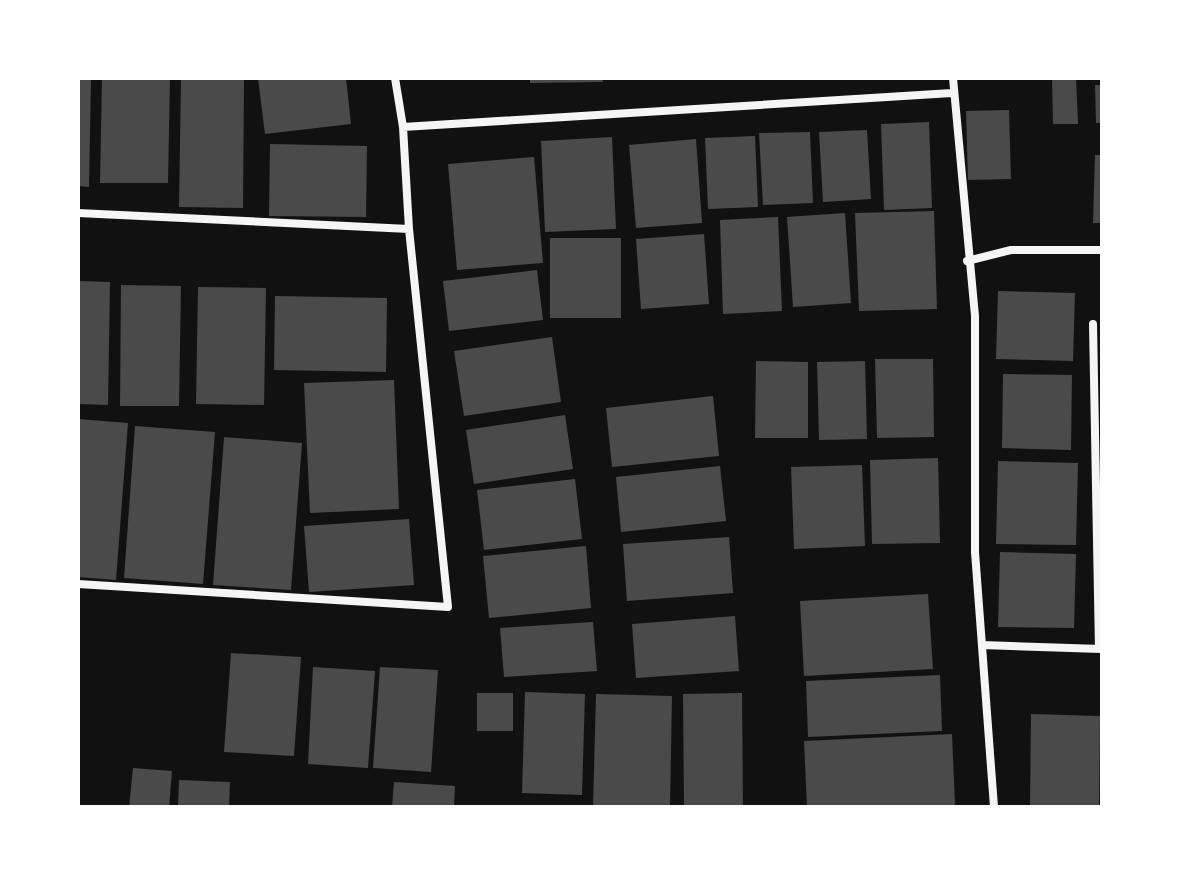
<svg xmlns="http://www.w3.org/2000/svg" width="1180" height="885" font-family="Helvetica,sans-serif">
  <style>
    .building { fill: #4a4a4a }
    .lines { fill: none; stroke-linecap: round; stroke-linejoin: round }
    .minor { stroke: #f5f5f5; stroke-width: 8 }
  </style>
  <rect width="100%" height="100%" fill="#111"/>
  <path class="building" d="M78,78H91L89,187L78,186Z
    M102,78H170L168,183H100Z
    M258,78H346L351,124L265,134Z
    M530,78H602L603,82L530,83Z
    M1052,78H1076L1078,124H1053Z
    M181,79L244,80L243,208L179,207Z
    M1095,85H1102V123H1096Z
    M1009,110L1011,179L968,180L966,111Z
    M929,122L932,208L884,210L881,124Z
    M867,130L871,199L823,202L819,132Z
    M810,132L813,203L763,205L759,133Z
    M755,136L758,207L708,209L705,138Z
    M612,137L616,229L545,232L541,141Z
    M696,139L702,223L636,228L629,145Z
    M270,144L367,146L366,217L269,216Z
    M1095,155H1102V223H1093Z
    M534,157L543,263L457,270L448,164Z
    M934,211L937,309L859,311L855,213Z
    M845,213L851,303L793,307L787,217Z
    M778,217L782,311L723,314L720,220Z
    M704,234L709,304L641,309L636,239Z
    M550,238H621V318H550Z
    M537,270L543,320L449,331L443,281Z
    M78,281L110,282L108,405L78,404Z
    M121,285L181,286L179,406H120Z
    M198,287L266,288L264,405L196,404Z
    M998,291L1075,293L1073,361L996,359Z
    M275,296L387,298L386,372L274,370Z
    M552,337L561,402L464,416L454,351Z
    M875,359H933L934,437L877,438Z
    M756,361L808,362V438H755Z
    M865,361L867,439L819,440L817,362Z
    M1003,374L1072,375L1071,450L1002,448Z
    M394,380L399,509L310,513L304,383Z
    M713,396L719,456L612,467L606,408Z
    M565,415L573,469L474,484L466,430Z
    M78,419L128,423L116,580L78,577Z
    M135,426L215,432L203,584L124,578Z
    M224,437L302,443L291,590L213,585Z
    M938,458L940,543L872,544L870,460Z
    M998,461L1078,463L1076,545L996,544Z
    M862,465L865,546L794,549L791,467Z
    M720,466L726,521L621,532L616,477Z
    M575,479L582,539L484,550L477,490Z
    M409,519L414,585L309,592L304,526Z
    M729,537L733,593L627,601L623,544Z
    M586,546L591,608L489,618L483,556Z
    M1000,552L1076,554L1074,628L998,627Z
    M928,594L933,669L804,676L800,601Z
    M735,616L739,671L636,678L632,624Z
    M593,622L597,671L504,677L500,628Z
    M231,653L301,657L294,756L224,752Z
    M313,667L375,671L368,768L308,764Z
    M380,667L438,670L431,772L373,768Z
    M940,675L942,731L808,737L806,681Z
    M525,692L585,694L582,795L522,793Z
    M477,693H513V731H477Z
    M742,693L743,807H684L683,694Z
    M596,694L672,696L670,807H593Z
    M1031,714L1100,716L1099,807H1030Z
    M952,734L955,805L807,807L804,741Z
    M133,768L172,771L169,807H129Z
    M179,780L230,782L229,807H178Z
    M394,782L455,786L454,807H392Z"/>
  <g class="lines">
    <path class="minor" d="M953,78L975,316V552L994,807
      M403,127L952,93
      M78,213L409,229
      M967,261L1011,250H1102
      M1093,324L1099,649
      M78,584L448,607L409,229L403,127L395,78
      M982,645L1101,649"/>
  </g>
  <rect width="1180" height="885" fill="none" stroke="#ffffff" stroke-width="160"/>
</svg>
